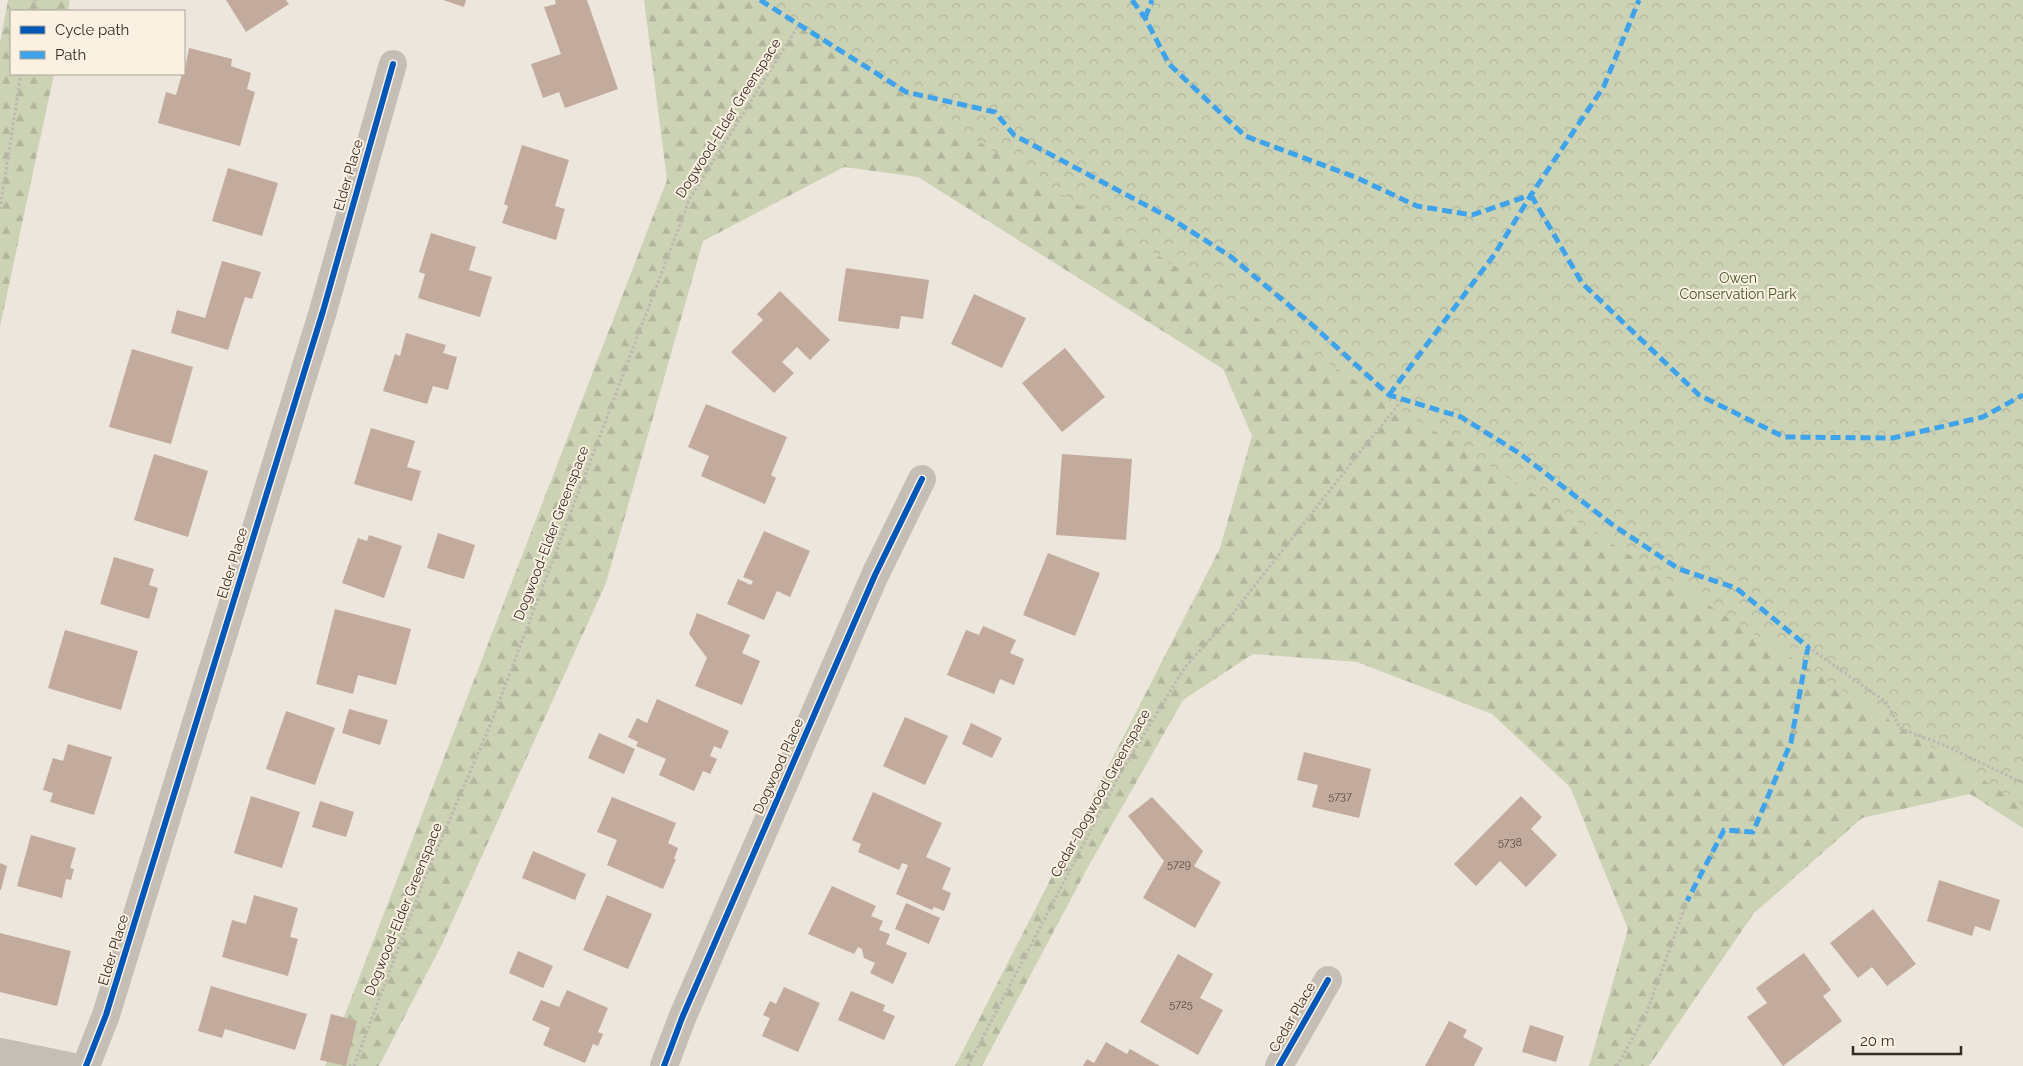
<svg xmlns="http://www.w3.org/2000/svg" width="2023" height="1066" font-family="Raleway,sans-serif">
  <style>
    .forest { fill: url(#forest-firs) }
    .park { fill: url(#park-crowns) }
    .building { fill: #c2aa9c }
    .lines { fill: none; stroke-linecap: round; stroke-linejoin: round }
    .path { stroke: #beb6af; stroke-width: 3; stroke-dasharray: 2.5 2.5; stroke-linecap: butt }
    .street { stroke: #c5beb6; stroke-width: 28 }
    .quiet { stroke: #3ea3eb; stroke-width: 5; stroke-dasharray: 10 5; stroke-linecap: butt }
    .cycleway-casing { stroke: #fbf1e3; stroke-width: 9 }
    .cycleway { stroke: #0057b8; stroke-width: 6 }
    .labels { text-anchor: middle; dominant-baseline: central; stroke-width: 4; stroke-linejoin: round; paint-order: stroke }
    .number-label { font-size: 11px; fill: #584b43 }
    .street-label { font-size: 14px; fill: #352b25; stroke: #fbf1e3 }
    .park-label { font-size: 14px; fill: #425626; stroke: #fbf1e3 }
  </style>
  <defs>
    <pattern id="forest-firs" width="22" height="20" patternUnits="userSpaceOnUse" patternTransform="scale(1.25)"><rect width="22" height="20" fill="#ccd3b5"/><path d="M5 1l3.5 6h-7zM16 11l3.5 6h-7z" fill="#b0b59c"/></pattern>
    <pattern id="park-crowns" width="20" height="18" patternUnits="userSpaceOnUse" patternTransform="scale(1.25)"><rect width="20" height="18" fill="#ccd3b5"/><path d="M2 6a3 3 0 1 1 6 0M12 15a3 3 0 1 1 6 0" fill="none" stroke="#b0b59c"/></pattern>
  </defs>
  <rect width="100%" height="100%" fill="#ede6dc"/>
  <path class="forest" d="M8,0H70L68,11H11V74H54L0,327V43Z
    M644,0H1335L2023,470V828L1970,794L1862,818L1754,913L1649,1066H1589L1628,929L1570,787L1492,714L1357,662L1253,654L1183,700L1088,867L982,1066H955L1220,548L1252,436L1223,369L918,177L844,167L703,241L606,583L441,946L379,1066H325L667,180Z"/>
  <path class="park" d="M756,0H2023V805Z"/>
  <path class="building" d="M226,0H286L289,4L246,32Z
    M443,0H466L464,7Z
    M555,0H587L618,89L565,108L559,92L543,98L531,64L561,54L544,7L556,4Z
    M189,48L232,59L231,66L251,73L247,89L255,92L240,146L158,123L166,92L176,95L182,74H184Z
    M522,145L569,160L555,206L565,209L556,240L502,223L508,206L504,204Z
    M228,168L278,183L262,236L212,221Z
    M431,233L476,247L469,270L492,277L480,317L418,298L425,274L419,272Z
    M222,261L261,272L252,299L245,297L228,350L171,333L177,310L205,318Z
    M846,268L929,280L923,319L901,316L899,329L838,321Z
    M780,291L830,340L810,360L797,347L782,362L794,373L774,393L731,352L763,320L757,314Z
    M974,294L1026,318L1002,368L951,344Z
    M406,333L446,345L443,353L457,357L448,390L433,386L427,404L383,391L395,354L400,356Z
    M1065,348L1105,397L1062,432L1022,383Z
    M132,349L193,367L171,444L109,427Z
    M706,404L787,437L771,475L776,478L765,504L701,476L709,456L688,447Z
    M371,428L415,441L407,467L421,471L412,501L354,484Z
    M154,454L208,471L188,537L134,520Z
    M1062,454L1132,459L1126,540L1056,535Z
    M764,531L810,551L790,597L777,591L764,620L727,604L738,579L751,585L753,581L743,577Z
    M438,533L475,545L464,579L427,568Z
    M369,535L402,546L384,598L342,583L358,538L367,541Z
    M1048,553L1100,573L1075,636L1023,615Z
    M114,557L154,569L149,585L158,588L149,619L100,604Z
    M335,609L411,629L396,685L358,675L353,694L316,684Z
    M697,613L750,635L742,653L760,661L742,705L695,686L707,658L689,634Z
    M983,626L1016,640L1010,653L1024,659L1014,685L1000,679L994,694L947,675L966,630L979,635Z
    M65,630L138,651L121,710L48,688Z
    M657,699L729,731L721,749L714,746L710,756L717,759L710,774L703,771L694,791L659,775L666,759L636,746L638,742L628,737L637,718L647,723Z
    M349,709L388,720L380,745L342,733Z
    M286,711L335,728L315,785L266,769Z
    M905,717L948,736L925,785L883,766Z
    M971,723L1002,738L992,758L962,744Z
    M599,733L635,749L624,774L588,758Z
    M68,744L112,757L94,815L50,802L53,793L43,790L53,758L63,761Z
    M1304,752L1371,769L1359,818L1312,807L1318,785L1297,780Z
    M873,792L942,823L926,857L951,868L942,889L951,893L944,911L934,907L932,910L896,894L908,865L902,863L899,870L858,852L861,844L852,840Z
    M251,796L300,812L282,868L234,853Z
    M1521,796L1542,817L1531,829L1557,855L1526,887L1500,861L1476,886L1454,864Z
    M612,797L676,823L668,843L678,848L674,859H676L663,889L607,865L617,840L597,832Z
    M1152,797L1203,851L1194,866L1221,882L1195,928L1143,898L1164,861L1128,816Z
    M320,801L354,812L346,837L312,827Z
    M31,835L76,848L70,868L74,869L71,880L66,879L62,898L17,886Z
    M533,851L586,874L575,900L522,878Z
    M0,863L7,866L1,890H0Z
    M1939,880L2000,900L1990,931L1975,926L1972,936L1927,921Z
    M832,886L876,906L871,916L883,921L879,930L890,934L886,944L907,953L893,984L870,973L875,963L864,958L862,949L858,947L854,954L808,934Z
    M254,895L298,908L290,937L298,939L288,976L222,957L232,920L246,924Z
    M607,895L652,914L628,969L583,950Z
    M906,903L940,918L929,944L895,929Z
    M1873,909L1916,964L1887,986L1872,967L1858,978L1830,943Z
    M0,933L71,951L57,1006L0,992Z
    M518,951L553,966L543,988L509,973Z
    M1804,953L1831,990L1823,996L1842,1021L1783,1066L1747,1017L1767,1003L1756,988Z
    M1178,954L1213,974L1200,998L1223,1010L1198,1055L1140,1022Z
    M211,986L307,1014L295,1050L225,1029L222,1038L198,1031Z
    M784,987L820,1003L798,1052L762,1036L770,1018L763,1015L770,1001L776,1004Z
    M567,990L608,1008L598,1032L603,1034L598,1046L593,1044L585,1063L543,1045L550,1028L532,1020L541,1000L559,1007Z
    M851,991L885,1005L883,1011L895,1016L884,1040L838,1020Z
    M331,1014L357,1021L346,1066L320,1060Z
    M1449,1021L1467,1030L1463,1037L1483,1048L1474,1066H1425Z
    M1530,1025L1564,1036L1556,1062L1522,1052Z
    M1106,1042L1127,1054L1130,1049L1160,1066H1083L1087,1059L1094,1063Z"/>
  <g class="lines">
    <path class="path" d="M33,11L35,0
      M0,209L21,74
      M1356,457L1403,399
      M1808,647L1886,702L1900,728L1946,746L2023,783
      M354,1066L424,880L491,723L690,198L800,23
      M968,1066L1121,772L1185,667L1226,622L1357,456
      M1617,1066L1646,1014L1687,901"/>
    <path class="street" d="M0,1052L69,1066
      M86,1066L106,1015L323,311L393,64
      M664,1066L682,1018L875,575L922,479
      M1279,1066L1328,980"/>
    <path class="quiet" d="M760,0L906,92L995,112L1014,135L1170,218L1230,256L1309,322L1389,395L1461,417L1519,453L1613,525L1679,569L1736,588L1808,647L1791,742L1753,832L1724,830L1687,901
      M1132,0L1145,18L1169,64L1245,136L1355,177L1417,206L1472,215L1531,195
      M1145,18L1152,0
      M1531,195L1582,283L1699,395L1784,437L1893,438L1983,417L2023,395
      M1389,395L1494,255L1531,195L1604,86L1639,0"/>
    <defs>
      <path id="cycleway" d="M86,1066L106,1015L323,311L393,64
        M664,1066L682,1018L875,575L922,479
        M1279,1066L1328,980"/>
    </defs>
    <use href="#cycleway" class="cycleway-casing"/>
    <use href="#cycleway" class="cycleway"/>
  </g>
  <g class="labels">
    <g class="number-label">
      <text x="1340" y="796">5737</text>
      <text x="1510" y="842">5738</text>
      <text x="1179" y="864">5729</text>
      <text x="1181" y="1004">5725</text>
    </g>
    <g class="street-label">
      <text transform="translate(728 118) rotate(-58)">Dogwood-Elder Greenspace</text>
      <text transform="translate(348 175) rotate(-74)">Elder Place</text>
      <text transform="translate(551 533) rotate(-69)">Dogwood-Elder Greenspace</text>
      <text transform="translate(232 563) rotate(-73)">Elder Place</text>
      <text transform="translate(778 766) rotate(-66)">Dogwood Place</text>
      <text transform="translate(1100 793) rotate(-61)">Cedar-Dogwood Greenspace</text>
      <text transform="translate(403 909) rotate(-68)">Dogwood-Elder Greenspace</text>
      <text transform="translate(113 950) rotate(-73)">Elder Place</text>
      <text transform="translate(1292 1017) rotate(-60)">Cedar Place</text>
    </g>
    <g class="park-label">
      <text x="1738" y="278">Owen<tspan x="1738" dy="16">Conservation Park</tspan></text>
    </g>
  </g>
  <rect x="10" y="10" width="175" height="65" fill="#fbf1e3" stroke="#aca297"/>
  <rect x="20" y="26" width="25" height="8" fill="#0057b8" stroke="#aca297"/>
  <text x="55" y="35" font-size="15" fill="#352b25">Cycle path</text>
  <rect x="20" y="51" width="25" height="8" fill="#3ea3eb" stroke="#aca297"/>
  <text x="55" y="60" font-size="15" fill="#352b25">Path</text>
  <path d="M1853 1046v8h108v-8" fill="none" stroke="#352b25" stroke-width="2.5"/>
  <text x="1860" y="1046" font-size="15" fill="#352b25" stroke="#fbf1e3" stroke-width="4" paint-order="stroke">20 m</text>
</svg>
